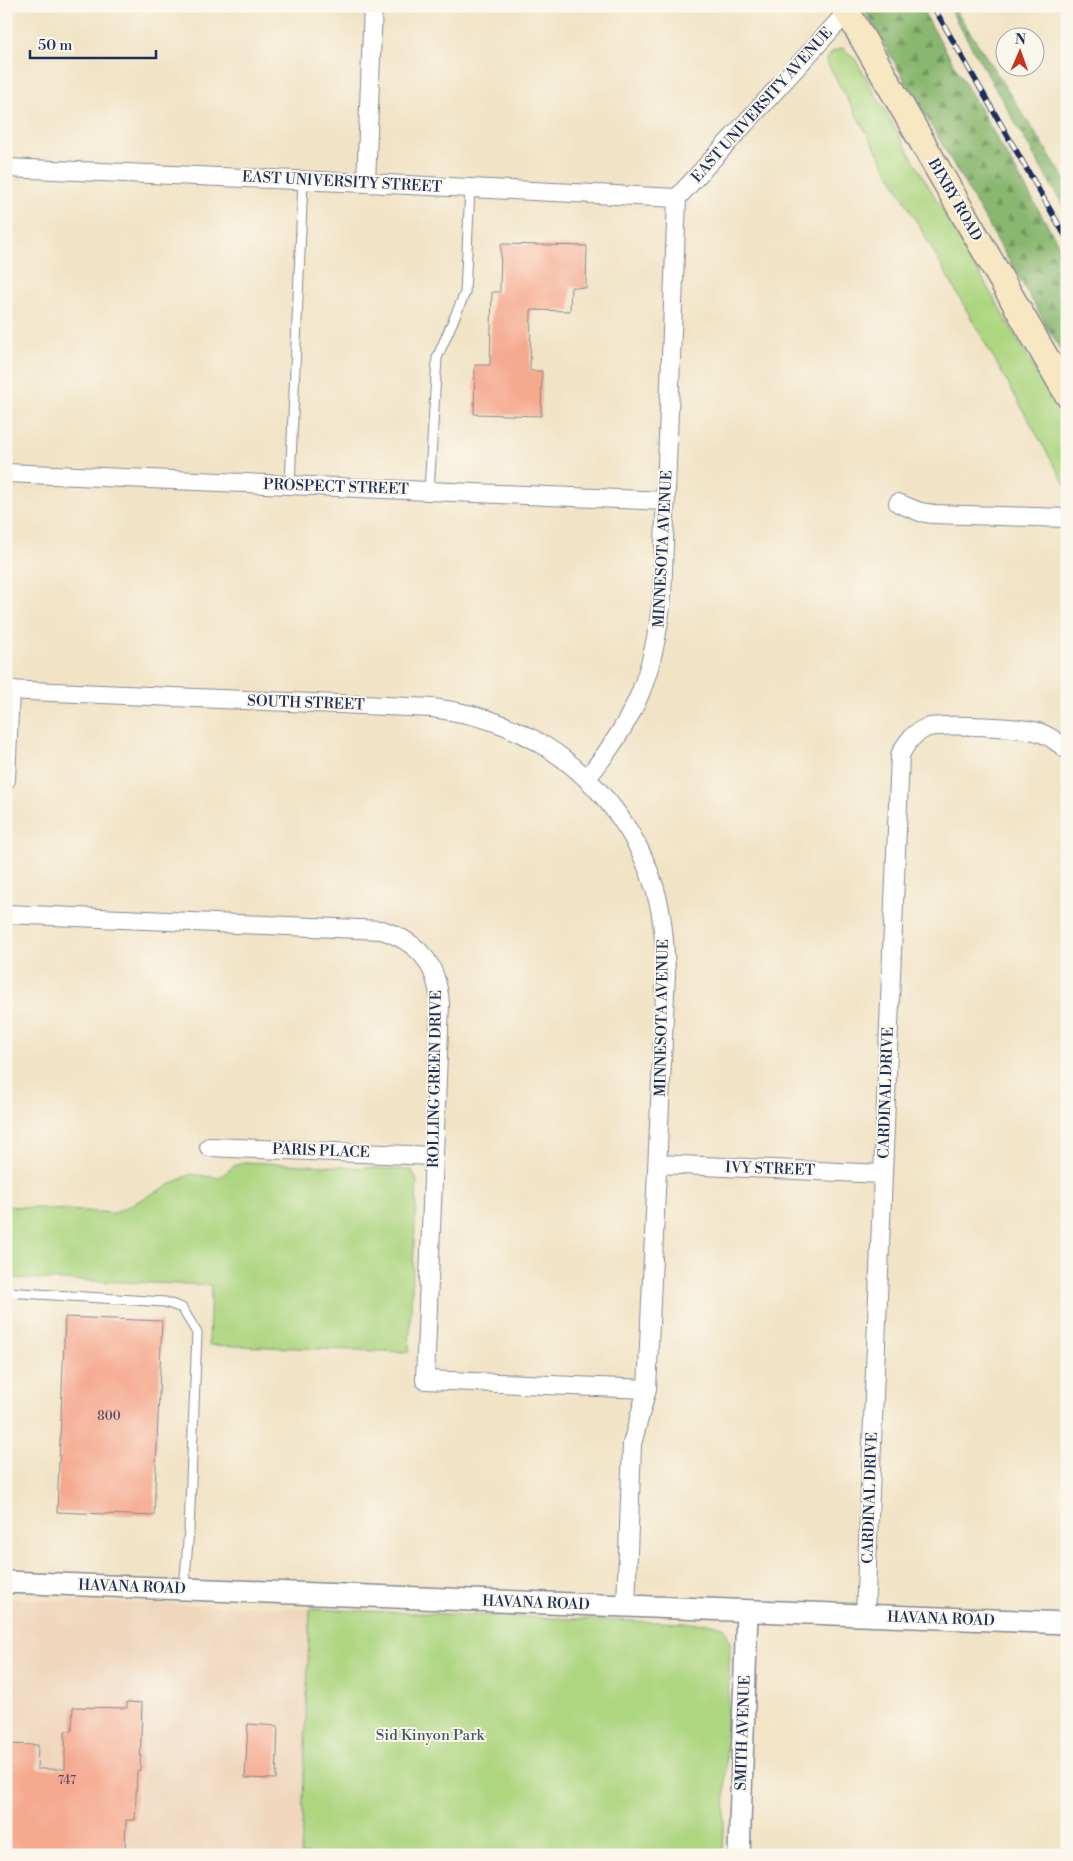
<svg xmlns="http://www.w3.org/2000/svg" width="1073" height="1861" font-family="'Libre Bodoni',serif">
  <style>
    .built { fill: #efd6bc }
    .green { fill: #add681; stroke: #648270 }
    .forest { fill: url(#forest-firs); stroke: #527366 }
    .building { fill: #f5a98f }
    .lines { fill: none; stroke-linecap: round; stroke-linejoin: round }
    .service-casing { stroke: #868992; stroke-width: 11 }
    .minor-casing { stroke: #868992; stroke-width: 20 }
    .tertiary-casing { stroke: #868992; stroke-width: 24 }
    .secondary-casing { stroke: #868992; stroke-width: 28 }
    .service { stroke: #fff; stroke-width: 9 }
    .minor { stroke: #fff; stroke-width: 18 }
    .tertiary { stroke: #fff; stroke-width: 21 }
    .secondary { stroke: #f7e8c3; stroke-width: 25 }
    .rail-casing { stroke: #1b2f5e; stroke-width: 5.5 }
    .rail { stroke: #fbf7ec; stroke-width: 4; stroke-dasharray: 11; stroke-linecap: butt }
    .labels { text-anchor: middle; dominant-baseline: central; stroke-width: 4; stroke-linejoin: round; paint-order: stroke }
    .number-label { font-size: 12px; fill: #524e6a }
    .street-label { font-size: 15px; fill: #1b2f5e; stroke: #fbf7ec }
    .park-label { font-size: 15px; fill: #405967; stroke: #fbf7ec }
  </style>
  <defs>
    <pattern id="forest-firs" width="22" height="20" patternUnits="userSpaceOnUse" patternTransform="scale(1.25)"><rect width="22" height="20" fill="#8ab76f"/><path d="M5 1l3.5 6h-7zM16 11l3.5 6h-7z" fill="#70955e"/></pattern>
  </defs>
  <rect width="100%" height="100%" fill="#fbf7ec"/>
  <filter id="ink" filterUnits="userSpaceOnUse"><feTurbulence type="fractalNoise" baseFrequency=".02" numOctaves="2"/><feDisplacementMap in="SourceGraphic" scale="10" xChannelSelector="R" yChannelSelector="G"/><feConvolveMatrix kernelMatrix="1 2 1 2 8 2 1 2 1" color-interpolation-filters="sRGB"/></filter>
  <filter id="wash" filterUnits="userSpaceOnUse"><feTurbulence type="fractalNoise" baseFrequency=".0096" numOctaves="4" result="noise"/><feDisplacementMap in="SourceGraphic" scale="20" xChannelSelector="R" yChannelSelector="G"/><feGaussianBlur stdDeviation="1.12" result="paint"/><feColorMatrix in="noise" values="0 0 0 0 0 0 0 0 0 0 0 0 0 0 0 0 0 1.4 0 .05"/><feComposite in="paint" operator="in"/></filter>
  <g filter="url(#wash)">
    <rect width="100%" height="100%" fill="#f1e3c5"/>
    <path class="built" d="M6,1599L310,1609L301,1855H6Z"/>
    <path class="green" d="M843,48L855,59L1067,425V488L826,61L832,52Z
      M244,1162L412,1170L417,1181L409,1352L209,1345L211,1285L6,1278V1206L115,1213L191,1174L219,1178L234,1166Z
      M310,1609L713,1624L725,1628L730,1643L723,1855H301Z"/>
    <path class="forest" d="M862,6H920L1067,259V361Z
      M948,6H953L1067,182V213Z"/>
    <g id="blocks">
      <path class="building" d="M501,244L587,246L586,288L571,287L570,311L531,310L530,371H542L541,416L474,414L475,365H490L492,292H500Z
        M65,1317L162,1321L154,1516L57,1512Z
        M127,1702L142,1703L140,1770L137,1771L135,1820H126L125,1855H6V1744L38,1745L37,1769H65V1731H72L73,1707L127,1708Z
        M248,1724L278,1726L276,1779L245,1778Z"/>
    </g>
  </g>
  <g filter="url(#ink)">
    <use href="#blocks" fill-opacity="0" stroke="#868992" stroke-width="1"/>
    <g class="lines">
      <defs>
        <path id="service" d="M290,485L303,181
          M429,491L437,358L465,293L470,188
          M6,1292L165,1302L182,1308L197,1333L189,1530L184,1589"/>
        <path id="minor" d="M6,168L366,183L677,198
          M366,183L373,6
          M677,198L847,12
          M6,473L666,501
          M898,503L920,512L933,514L1067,518
          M6,690L433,708C453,711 473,714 492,721C574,749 639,819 659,904C664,927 665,949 666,972L647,1389L632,1444L626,1607
          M587,778C636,718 654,674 662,597L677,198
          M6,780L10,690
          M6,914L382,930C420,943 437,964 440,1004L425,1380L647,1389
          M209,1147L434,1156
          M658,1164L883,1174
          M865,1616L900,755C906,743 913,733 926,728C941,723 1027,727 1041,733C1051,737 1059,743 1067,750"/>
        <path id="tertiary" d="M6,1582L1067,1623
          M739,1855L747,1611"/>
        <path id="secondary" d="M844,6L1067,394"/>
      </defs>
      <use href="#service" class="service-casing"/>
      <use href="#minor" class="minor-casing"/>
      <use href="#tertiary" class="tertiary-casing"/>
      <use href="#secondary" class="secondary-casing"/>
      <use href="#service" class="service"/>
      <use href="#minor" class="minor"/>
      <use href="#tertiary" class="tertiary"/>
      <use href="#secondary" class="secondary"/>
      <defs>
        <path id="rail" d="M933,6L1067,239"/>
      </defs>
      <use href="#rail" class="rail-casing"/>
      <use href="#rail" class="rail"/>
    </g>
  </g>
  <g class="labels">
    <g class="number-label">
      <text x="109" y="1416">800</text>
      <text x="67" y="1780">747</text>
    </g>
    <g class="street-label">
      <text transform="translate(762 105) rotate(-48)">EAST UNIVERSITY AVENUE</text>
      <text transform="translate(342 182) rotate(3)">EAST UNIVERSITY STREET</text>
      <text transform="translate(955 200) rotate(60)">BIXBY ROAD</text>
      <text transform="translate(336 487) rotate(2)">PROSPECT STREET</text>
      <text transform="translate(663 549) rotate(-87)">MINNESOTA AVENUE</text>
      <text transform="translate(306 703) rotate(2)">SOUTH STREET</text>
      <text transform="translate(662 1018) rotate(-89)">MINNESOTA AVENUE</text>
      <text transform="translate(435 1079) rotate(-89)">ROLLING GREEN DRIVE</text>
      <text transform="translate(886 1093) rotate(-88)">CARDINAL DRIVE</text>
      <text transform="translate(321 1151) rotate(2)">PARIS PLACE</text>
      <text transform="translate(770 1169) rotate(2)">IVY STREET</text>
      <text transform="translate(870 1498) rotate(-88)">CARDINAL DRIVE</text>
      <text transform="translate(132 1587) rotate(2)">HAVANA ROAD</text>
      <text transform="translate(536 1603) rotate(2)">HAVANA ROAD</text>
      <text transform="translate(941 1619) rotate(2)">HAVANA ROAD</text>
      <text transform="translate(743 1733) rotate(-88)">SMITH AVENUE</text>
    </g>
    <g class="park-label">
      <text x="430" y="1735">Sid Kinyon Park</text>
    </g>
  </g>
  <rect width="1073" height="1861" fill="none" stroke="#fbf7ec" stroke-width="25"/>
  <g transform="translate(1020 52) rotate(2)"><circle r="24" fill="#fbf7ec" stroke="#a1a7b3"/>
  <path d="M0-4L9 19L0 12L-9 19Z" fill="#c8321e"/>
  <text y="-8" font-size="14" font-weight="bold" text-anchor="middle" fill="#1b2f5e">N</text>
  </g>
  <path d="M30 50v8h126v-8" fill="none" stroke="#1b2f5e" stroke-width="2.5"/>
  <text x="38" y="50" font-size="15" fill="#1b2f5e" stroke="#fbf7ec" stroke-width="4" paint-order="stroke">50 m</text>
</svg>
